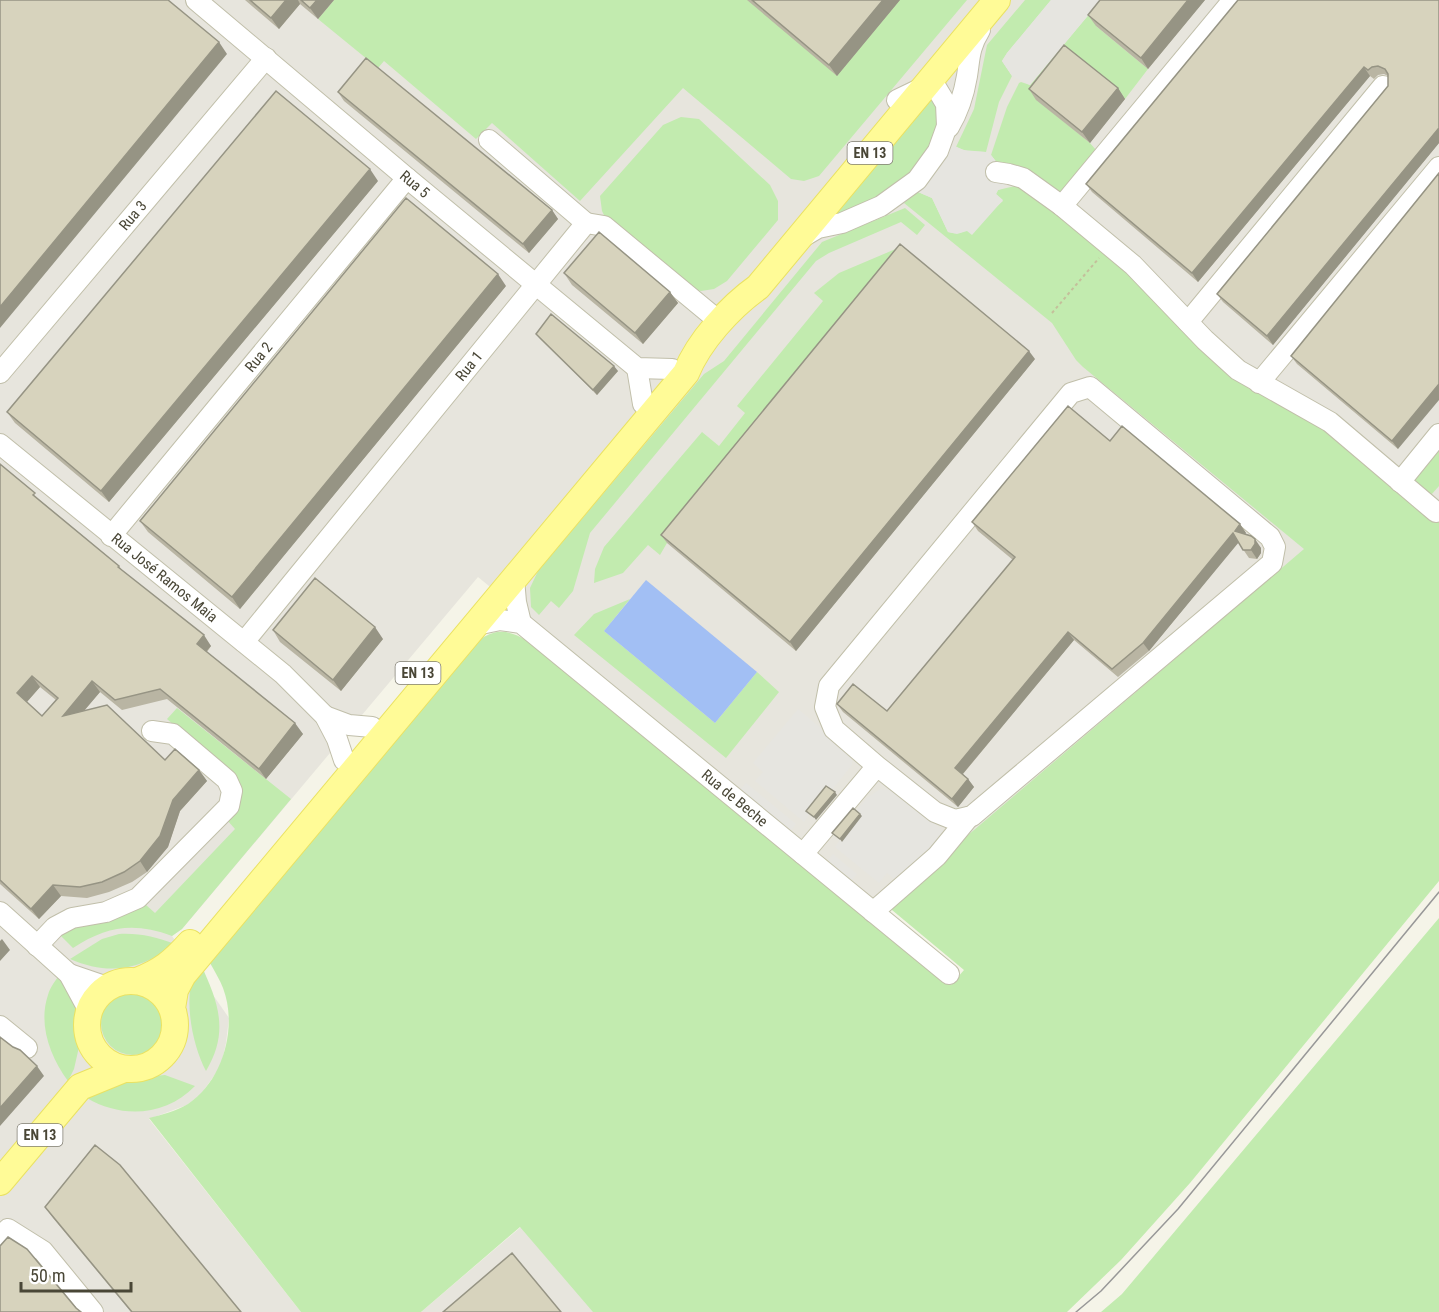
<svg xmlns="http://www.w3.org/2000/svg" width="1439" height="1312" font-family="'Roboto Condensed',sans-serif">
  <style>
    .industrial { fill: #e7e5dd }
    .green { fill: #c2ebaf }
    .parking { fill: #e6e5e0 }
    .water { fill: #a2bff4 }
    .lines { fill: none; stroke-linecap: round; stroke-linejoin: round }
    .minor-casing { stroke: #c1bfaa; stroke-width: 22 }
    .major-casing { stroke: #eae262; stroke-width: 28 }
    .path { stroke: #c4bf9b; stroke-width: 2; stroke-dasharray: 3 3; stroke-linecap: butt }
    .minor { stroke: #fff; stroke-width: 20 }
    .major { stroke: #fffb97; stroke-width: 26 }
    .tram { stroke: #989898; stroke-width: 1.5 }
    .wall { fill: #b9b5a3; fill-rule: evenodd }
    .shaded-wall { fill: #969484 }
    .building { fill: #d7d3bd; stroke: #969484; stroke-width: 1.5; fill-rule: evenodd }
    .labels { text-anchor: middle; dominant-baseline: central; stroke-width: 6; stroke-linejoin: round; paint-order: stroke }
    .shield { fill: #fff; stroke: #807e72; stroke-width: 1.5 }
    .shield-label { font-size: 14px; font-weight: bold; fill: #494636 }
    .street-label { font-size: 15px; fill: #494636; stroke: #fff }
  </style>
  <rect width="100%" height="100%" fill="#f5f4e8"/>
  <path class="industrial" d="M0,0H1439V660L881,909L478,577L182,929L172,936L229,1018L226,1043L221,1066L201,1094L187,1105L149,1119L301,1312H0Z
    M535,1215L618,1312H421Z"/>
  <path class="green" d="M334,0H967L819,176L804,181L791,179L683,88L580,201L492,123L476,139L384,61L378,68L318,19Z
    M1025,0H1051L1007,53L1002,61L1012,76L999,102L986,152L967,151L956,147L974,109L987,45Z
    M1101,0L1096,26L1148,69L1125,99L1037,100L1090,143L1096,150L1059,200L1001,168L991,155L1007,107L1019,83L1021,82L1030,85Z
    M929,94L938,104L940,132L919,167L882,198L841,216L825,212Z
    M681,117L699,119L770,185L778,201V220L727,281L714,289L701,291L687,288L608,223L602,211L600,196L663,125Z
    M1015,186H1021L1141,280L1439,522V881L1190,1183L1121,1260L1067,1312H593L520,1227L421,1312H301L149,1118C162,1115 176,1111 188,1104C223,1081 238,1027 223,988C220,980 215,972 210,963L482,638C499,628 510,631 526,640L951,985L964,970L886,905L1304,549L1083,367L1076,360L1052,323L904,203L918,192L932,198L948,232C968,239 989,212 1003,201L996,194L998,190Z
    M905,208L925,225L917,235L901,222L829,253L816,261L590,533L573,591L559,608L551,601L539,615L531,607L530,588L538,571L704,374L724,361L822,242Z
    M898,248L667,543L660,555L648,545L623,573L594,583L595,569L604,547L702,432L719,446L745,413L737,406L823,301L814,293L839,273Z
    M1439,446V486L1431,495L1412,479Z
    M630,599L604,631L715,723L757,672L779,692L726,758L574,635L594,614Z
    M177,708L291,799L182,929L172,936C134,922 107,926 73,948L59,934L72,925L105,921L146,905L155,913L235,829L227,820L234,779L167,719Z
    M1439,918V1312H1101L1122,1294Z
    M119,934C140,933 156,937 175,944C142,970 109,976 70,959L102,939Z
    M201,965C219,1003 229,1033 206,1071C193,1047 184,1003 193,976C194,972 199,968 201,965Z
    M60,974L76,1005L79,1047L74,1069L68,1081C50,1057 38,1024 48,995C50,987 56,980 60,974Z
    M101 1023a32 32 0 1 1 64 0a32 32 0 1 1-64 0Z
    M165,1075L195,1086C166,1116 122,1119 87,1098L134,1078Z"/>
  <path class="parking" d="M1051,0H1101L1030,85L1012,76L1002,61L1007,53Z
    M953,145L963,150L986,152L991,155L1001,168L1005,180L1004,188L998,190L996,194L1003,200L972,235L967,231L957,234L948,232L932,198L918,192L942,165Z
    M798,709L849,752L852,758V765L831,791L808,814L809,815L804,822L755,781L763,772L753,763Z
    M746,783L796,824L789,833L739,791Z
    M881,789L896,791L948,835L899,883L887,873L879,883L835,847L840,840L842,842L856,811L868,797Z
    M833,854L857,874L849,883L826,863Z"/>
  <path class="water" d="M646,580L757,672L715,723L604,631Z"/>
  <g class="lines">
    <defs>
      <g id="minor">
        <path id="s1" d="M196,0L407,178L637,368L672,369"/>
        <path d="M949,127C958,112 964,94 967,76C970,57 969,48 980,30"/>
        <path d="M489,140L586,223"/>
        <path d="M996,172L1009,174L1023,178L1062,206L1133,265L1205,340L1238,370L1330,422L1436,512"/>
        <path d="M1062,206L1233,0"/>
        <path d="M801,238L818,228L842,223L881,206L917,180L938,151L947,126L946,104L937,89L924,87L897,100"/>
        <path d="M1188,322L1383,86"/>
        <path d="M637,368L643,404"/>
        <path id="s2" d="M0,373L266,58"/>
        <path d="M1259,383L1439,167"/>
        <path id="s3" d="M0,444L283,674L325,716L337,739L344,760"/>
        <path d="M1400,482L1439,434"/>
        <path id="s4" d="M111,536L407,178"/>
        <path d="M514,579L516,602L521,623"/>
        <path id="s5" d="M476,625L500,620L521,623L949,974"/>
        <path id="s6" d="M244,642L586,223L604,226L720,322"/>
        <path d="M325,716L349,725L372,727"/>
        <path d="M803,854L877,766L834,729L825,707L829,686L1071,393L1090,387L1270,537L1275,547L1272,563L972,816L955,820L935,812L877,766"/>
        <path d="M0,912L69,974L89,1011"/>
        <path d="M873,912L937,856L969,817"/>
        <path d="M37,946L55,927L72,918L106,912L138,898L229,806L232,791L227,780L173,734L152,731"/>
        <path d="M69,974L107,987"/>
        <path d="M0,1026L27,1048"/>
        <path d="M0,1238L8,1229L43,1251L93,1312"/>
      </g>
      <path id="major" d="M87 1025a44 44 0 1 1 88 0a44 44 0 1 1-88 0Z
        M137,981C162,971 172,963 190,943
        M172,1008L175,990L183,975L686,373C699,341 730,307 758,287L997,0
        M0,1182L80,1087L124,1069"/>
    </defs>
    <use href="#minor" class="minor-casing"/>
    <use href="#major" class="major-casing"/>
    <path class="path" d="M1052,313L1099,258"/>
    <use href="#minor" class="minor"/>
    <use href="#major" class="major"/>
    <path class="tram" d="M1076,1312L1101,1291L1178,1209L1439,892"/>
  </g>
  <path class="wall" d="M245,0H334L318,19L300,4L279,29Z
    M747,0H900L837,76Z
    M1100,0H1205L1148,69L1096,26L1088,15Z
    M1439,0V143L1273,345L1223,302L1217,294L1388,86V76L1384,74L1378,75L1374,79L1370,76L1198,282L1092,192L1086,184Z
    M1118,88L1125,99L1090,143L1036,100L1029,89Z
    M338,92L552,210L558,219L529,253L344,101Z
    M1439,173L1398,449L1297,364L1291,356Z
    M378,181L109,502L15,423L7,412Z
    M564,273L670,292L678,303L643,344L572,285Z
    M506,286L240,609L148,532L140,521Z
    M536,334L618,371L597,395L540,339Z
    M1035,359L796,651L667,543L661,535Z
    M1110,441L1240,524L1246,533L1245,534L1261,548V553L1257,559L1249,558L1238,542L1149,651L1118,677L1074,640L963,774L968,779L974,787L958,807L843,712L837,704L887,711L1013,560L978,531L972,522Z
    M0,464L41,501L119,566L122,570L211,646L207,652L303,734L266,779L167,699L122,710L100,692L84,711L165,760L199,770L207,781L180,811L168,847L147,872L132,882L109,892L87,898L61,896L39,919L0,884ZM40,687L56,700L42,716L27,702Z
    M273,630L383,639L341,691L280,642Z
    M45,1207L241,1312H131L53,1218Z"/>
  <path class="shaded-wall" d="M286,0H298L300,4L279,29L271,18Z
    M317,0H334L318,19L310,8Z
    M883,0H900L837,76L829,65Z
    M1188,0H1205L1148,69L1141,58Z
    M219,42L227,54L0,328V307Z
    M1364,67L1370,76L1198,282L1192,273Z
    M1118,88L1125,99L1090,143L1082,132Z
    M1438,129L1439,131V143L1273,345L1267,336Z
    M370,169L378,181L109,502L101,491Z
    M552,210L558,219L529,253L523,244Z
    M498,274L506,286L240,609L232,597Z
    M670,292L678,303L643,344L635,333Z
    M1029,351L1035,359L796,651L790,642Z
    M614,366L618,371L597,395L593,390Z
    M1439,384V400L1398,449L1392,441Z
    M1240,524L1246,533L1241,539L1235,531Z
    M1233,533L1239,542L1149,651L1143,643Z
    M1255,539L1261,548V553L1257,559L1251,550Z
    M375,627L383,639L341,691L333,680Z
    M1068,632L1074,640L961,776L955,768Z
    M204,635L211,646L204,654L197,644Z
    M32,676L40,687L25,704L17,693Z
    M92,681L100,692L71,726L63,716Z
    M295,723L303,734L266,779L259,769Z
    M199,770L207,781L180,811L168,847L147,872L140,861L173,800Z
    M968,779L974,787L958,807L952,799Z
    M835,792L837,795L816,820L814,817Z
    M860,814L862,816L842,842L840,839Z
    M53,885L61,896L39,919L31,909Z
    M2,939L10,950L0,961V941Z
    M37,1066L44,1076L0,1126V1108Z"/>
  <path class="building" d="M0,0H168L219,42L0,307Z
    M250,0H286L271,18Z
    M301,0H317L310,8Z
    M752,0H883L829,65Z
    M1100,0H1188L1141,58L1088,15Z
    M1238,0H1439V130L1438,129L1267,336L1217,294L1388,86V74L1385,69L1378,66L1372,67L1368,70L1364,67L1192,273L1086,184Z
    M1064,45L1118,88L1082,132L1029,89Z
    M366,58L552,210L523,244L338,92Z
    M276,91L370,169L101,491L7,412Z
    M1439,173V384L1392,441L1291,356Z
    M406,198L498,274L232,597L140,521Z
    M599,232L670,292L635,333L564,273Z
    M900,244L1029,351L790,642L661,535Z
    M551,314L614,366L593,390L536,334Z
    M1068,406L1110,441L1122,426L1240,524L1235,531L1251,536L1255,539V544L1251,550H1243L1233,533L1143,643L1112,669L1068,632L955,768L968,779L952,799L837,704L853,684L887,711L1015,557L972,522Z
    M0,464L35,493L33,495L119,566L118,567L204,635L197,644L295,723L259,769L160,689L115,700L92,681L63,716L107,705L165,760L175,749L199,770L173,800L160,836L140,861L124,872L102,882L80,887L53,885L31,909L0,880ZM32,676L58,698L42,716L17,693Z
    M315,578L375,627L333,680L273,630Z
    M826,786L835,792L814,817L806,811Z
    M853,808L860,814L840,839L832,833Z
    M0,1037L13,1047L20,1050L37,1066L0,1108Z
    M95,1145L120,1165L241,1312H132L45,1207Z
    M8,1237L27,1249L76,1308L81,1312H0V1246Z
    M512,1253L561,1312H443Z"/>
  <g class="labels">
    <g class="shield">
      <rect x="847.5" y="142" width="45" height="22" rx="4.5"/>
      <rect x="395.5" y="662" width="45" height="22" rx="4.5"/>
      <rect x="17.5" y="1124" width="45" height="22" rx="4.5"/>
    </g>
    <g class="shield-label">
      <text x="870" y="153">EN 13</text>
      <text x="418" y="673">EN 13</text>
      <text x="40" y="1135">EN 13</text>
    </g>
    <g class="street-label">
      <text stroke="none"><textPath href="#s1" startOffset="286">Rua 5</textPath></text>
      <text stroke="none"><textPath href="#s2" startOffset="206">Rua 3</textPath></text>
      <text stroke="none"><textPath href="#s4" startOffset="232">Rua 2</textPath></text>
      <text stroke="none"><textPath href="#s6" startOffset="356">Rua 1</textPath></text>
      <text stroke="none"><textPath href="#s3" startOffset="212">Rua José Ramos Maia</textPath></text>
      <text stroke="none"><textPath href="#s5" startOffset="322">Rua de Beche</textPath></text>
    </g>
  </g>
  <path d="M21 1282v9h110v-9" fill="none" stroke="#494636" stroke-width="3"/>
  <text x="30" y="1282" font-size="18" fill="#494636" stroke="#ffffff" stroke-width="4.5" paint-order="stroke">50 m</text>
</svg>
